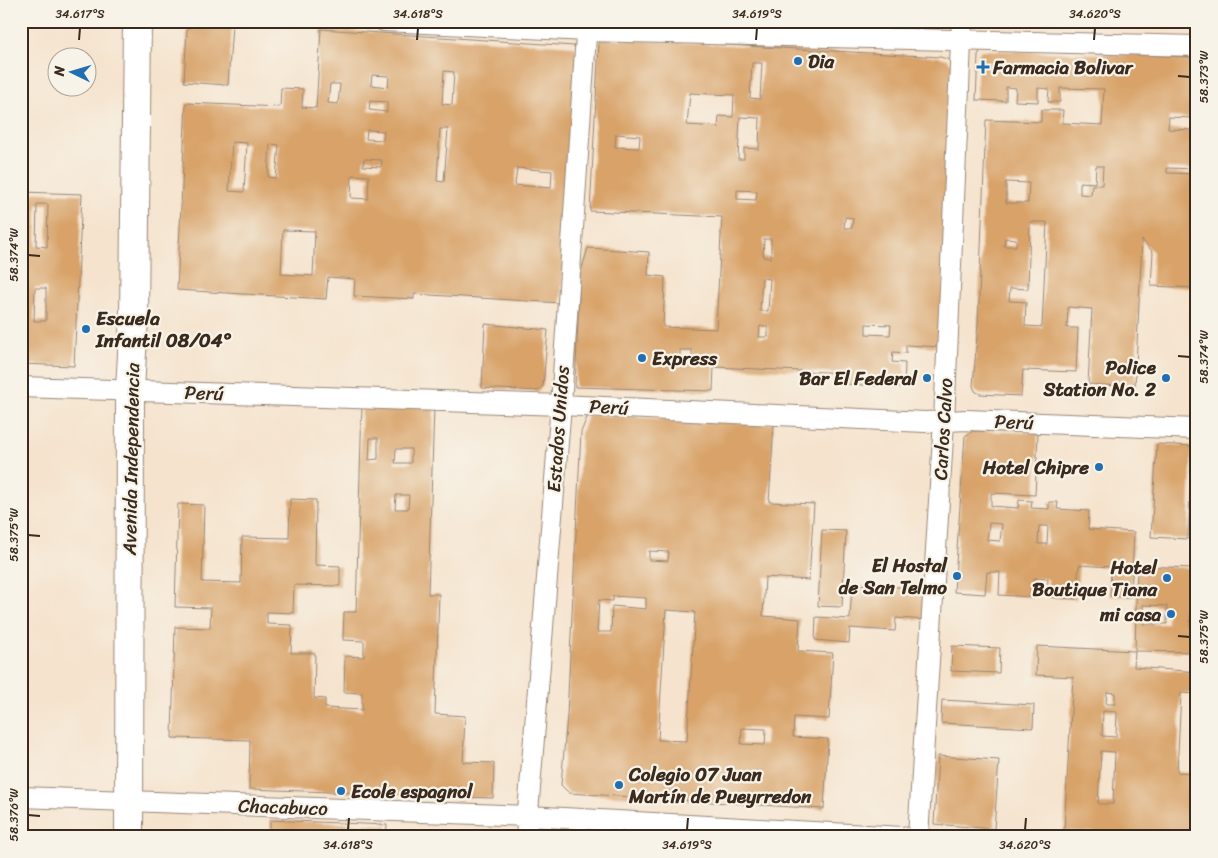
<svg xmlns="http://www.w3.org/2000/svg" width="1218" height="858" font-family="Sriracha,sans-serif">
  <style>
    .building { fill: #d8a267; fill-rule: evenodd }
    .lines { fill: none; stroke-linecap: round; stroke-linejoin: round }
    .minor-casing { stroke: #988676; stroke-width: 22 }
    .primary-casing { stroke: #988676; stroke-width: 30 }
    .minor { stroke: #fff; stroke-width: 20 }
    .primary { stroke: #fff; stroke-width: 28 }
    .ticks { fill: none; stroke: #3b2a1e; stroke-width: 2 }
    .poi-dot { fill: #1f6fb2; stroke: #f7f3e8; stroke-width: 2 }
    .labels { text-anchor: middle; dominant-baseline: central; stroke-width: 4.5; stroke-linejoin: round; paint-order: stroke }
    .poi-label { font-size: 19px; font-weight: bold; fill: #3b2a1e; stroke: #f7f3e8; text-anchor: start }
    .street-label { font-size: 19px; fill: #3b2a1e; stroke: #f7f3e8 }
    .neatline { fill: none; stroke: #3b2a1e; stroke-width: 2 }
    .ticks-label { font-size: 12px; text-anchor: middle; fill: #3b2a1e }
  </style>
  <rect width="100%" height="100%" fill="#f7f3e8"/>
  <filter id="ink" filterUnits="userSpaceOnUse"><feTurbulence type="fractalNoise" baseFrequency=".02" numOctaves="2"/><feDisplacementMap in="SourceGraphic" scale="10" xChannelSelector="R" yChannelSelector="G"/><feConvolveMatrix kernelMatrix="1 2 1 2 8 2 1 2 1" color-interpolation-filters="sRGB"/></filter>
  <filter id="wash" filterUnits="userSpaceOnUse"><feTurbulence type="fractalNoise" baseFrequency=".0096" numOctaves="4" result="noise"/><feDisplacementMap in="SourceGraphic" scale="20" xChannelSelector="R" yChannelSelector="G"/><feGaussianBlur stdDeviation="1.12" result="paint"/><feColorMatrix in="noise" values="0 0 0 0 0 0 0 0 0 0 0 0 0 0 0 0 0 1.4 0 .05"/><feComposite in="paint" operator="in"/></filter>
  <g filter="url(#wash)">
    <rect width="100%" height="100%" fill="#f5e3cd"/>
    <g id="blocks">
      <path class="building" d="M191,25H232L228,85L184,82L187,30Z
        M321,29L574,46L578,54L561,303L414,294V299L354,296L355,279L328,277L326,299L177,290L186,103L280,107L281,88L303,89L302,107L316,108ZM444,71L454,72L452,105L442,104ZM372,75L389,76L388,87L371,85ZM330,84H340L338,104L328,103ZM370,101L387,102V112L369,110ZM440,129H448L444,182L437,181ZM367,130L384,131L383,140L366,139ZM232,142L247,143L244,192L229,191ZM270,144L279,145L276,178L268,177ZM364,159L382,160L381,167L363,166ZM517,168L552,171L551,188L515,185ZM352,175L369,176L368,199L351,198ZM283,230L315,231L313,276L281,274Z
        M602,38L940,57L947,59L953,65L941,347L906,345V353L893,352L892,362L905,363L904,387L845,384V373L714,367L713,391L575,387L580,275L588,248L649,252L648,275L665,277L663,327L716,329L722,217L590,211L599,43ZM752,63H762L760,99L750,98ZM690,93L734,95L733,117L719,116L718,127L687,125ZM740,117L760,118L759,149L744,148V159H738ZM616,134L640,136L639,148L615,147ZM737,190L757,191L756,200L737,199ZM845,217L853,218L852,228H844ZM764,239H771V258L763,257ZM762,278L770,279L768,311H760ZM866,324L891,325L890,335L866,334ZM760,326L768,327V337H759ZM680,350H692V362L680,361Z
        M981,50L1197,57L1195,118L1169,117L1168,129L1197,130V169L1167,168V173L1197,174V288L1151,286L1153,252L1142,240L1135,387L1088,384L1092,309L1068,307L1067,328H1078L1076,372L1023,370L1021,396L980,394L975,391L973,386L978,324L986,120L1041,122V110H1063L1062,123L1102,125L1104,89L1060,88V102H1048L1049,89L1038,88V102L1015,101L1016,88L1006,87V101L976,100L978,55ZM1096,166H1103L1102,185H1092L1091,195L1080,194V182L1095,183ZM1006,182L1029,183L1028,203H1006ZM1030,222H1047L1042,327L1025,326L1026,302L1009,301L1010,288L1028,289ZM1005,238L1016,239V246H1004Z
        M21,192L82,194L74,366L21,364ZM37,204H48L47,247L36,246ZM35,288H46V321H34Z
        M485,324L548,330L543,386L538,391L482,388Z
        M362,405L434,407L428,594H439L435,714L465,716L463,762L494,763L493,798L249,789L250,740L172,738L175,627L210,628L211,608L175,607L178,504L204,505L202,582L241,583L242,537L289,538L290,499L316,500L315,565L340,566V586L294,585L293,613L267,612V624L292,625L291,653H315L314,698L325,699V708L362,710V693L344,692L345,656L364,657V641L343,640L344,612H356ZM370,438H378V459L369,460ZM396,449H411V463H395ZM396,495H409L408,509H395Z
        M588,415L774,424L769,502L814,504L809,580L765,577L763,616L800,619L798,651L833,653L829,719L794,717L793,737L828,739L824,809L569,793L561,785L567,716L581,432ZM649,551L669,552L668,561L649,560ZM613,596L646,598V609L612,606L611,632H597L599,600L613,601ZM666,610L695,612L687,741L658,740ZM742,728L766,729L765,745L741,744Z
        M973,431L1038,433L1035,495L991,493V506L1018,508L1019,500L1032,501L1031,508L1049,509V502H1058L1057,509L1089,511L1088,529L1134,532L1131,597L1110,596L1111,567L1079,565L1076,599L1047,597L1048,579L1034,578L1033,597L999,595L1000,572H987L985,594L954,592L965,436ZM989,523L1002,524L1000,541L987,540ZM1039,526H1048L1047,544H1038Z
        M1157,444L1192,446L1188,539L1151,537Z
        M822,530L846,531L842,607L818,606Z
        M1195,559H1197V604H1191L1190,626L1197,627V652L1135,651L1137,566L1195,568ZM1143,605L1167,606V624H1143Z
        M852,584L929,589L927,620L896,618L895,631L850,628L849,643L815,640L816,617L850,619Z
        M952,646L1000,648L999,673L951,671Z
        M1037,646L1135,651L1134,667L1197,672V694L1181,693L1177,772L1197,773V837L1064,831L1073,677L1036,675ZM1107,692L1115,693V704H1106ZM1103,711L1117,712L1116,737L1102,736ZM1101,751L1115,752L1113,804H1098Z
        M942,700L1034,705L1033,728L941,723Z
        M938,756L999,760L994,829L934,824Z
        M270,820L387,825L386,837H270Z
        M607,829L706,835L711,837H606Z
        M430,831L470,834V837H430Z"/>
    </g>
  </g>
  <g filter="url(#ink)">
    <use href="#blocks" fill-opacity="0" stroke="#988676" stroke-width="1"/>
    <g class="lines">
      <defs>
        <path id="minor" d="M384,21L587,31L1197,46
          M21,387L561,405L925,422L967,420L1197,429
          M21,797L528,816L903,837
          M526,837L561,405L587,21
          M918,837L944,421L962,21"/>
        <path id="primary" d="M129,837L130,390L134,317L137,21"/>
      </defs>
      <use href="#minor" class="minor-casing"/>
      <use href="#primary" class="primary-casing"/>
      <use href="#minor" class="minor"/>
      <use href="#primary" class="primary"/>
    </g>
  </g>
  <path class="ticks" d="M79,40L80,28M417,40L418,28M756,40L757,28M1094,40L1095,28M1178,76L1190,77M28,255L40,256M1178,356L1190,357M28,535L40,536M1178,636L1190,637M28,815L40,816M348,830L349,818M687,830L688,818M1025,830L1026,818"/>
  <g class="poi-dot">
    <circle cx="798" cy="61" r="5"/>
    <path d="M980.5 59.5h5v5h5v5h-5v5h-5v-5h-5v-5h5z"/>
    <circle cx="86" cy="329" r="5"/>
    <circle cx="642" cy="358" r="5"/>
    <circle cx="927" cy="378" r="5"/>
    <circle cx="1166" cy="378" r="5"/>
    <circle cx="1099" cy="467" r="5"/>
    <circle cx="957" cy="576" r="5"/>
    <circle cx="1167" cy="578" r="5"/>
    <circle cx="1171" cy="614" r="5"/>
    <circle cx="619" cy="785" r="5"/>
    <circle cx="341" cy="791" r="5"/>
  </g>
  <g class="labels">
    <g class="poi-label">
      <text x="808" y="61">Dia</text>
      <text x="993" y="67">Farmacia Bolivar</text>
      <text x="96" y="318">Escuela<tspan x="96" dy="22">Infantil 08/04°</tspan></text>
      <text x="652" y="358">Express</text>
      <text x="1156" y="367" text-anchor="end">Police<tspan x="1156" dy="22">Station No. 2</tspan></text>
      <text x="917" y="378" text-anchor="end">Bar El Federal</text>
      <text x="1089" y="467" text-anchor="end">Hotel Chipre</text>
      <text x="947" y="565" text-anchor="end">El Hostal<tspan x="947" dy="22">de San Telmo</tspan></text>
      <text x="1157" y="567" text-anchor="end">Hotel<tspan x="1157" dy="22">Boutique Tiana</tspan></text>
      <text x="1161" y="614" text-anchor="end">mi casa</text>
      <text x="629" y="774">Colegio 07 Juan<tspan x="629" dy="22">Martín de Pueyrredon</tspan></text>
      <text x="351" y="791">Ecole espagnol</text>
    </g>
    <g class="street-label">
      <text transform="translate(204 393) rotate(2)">Perú</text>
      <text transform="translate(609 407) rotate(3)">Perú</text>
      <text transform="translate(1014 422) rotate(2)">Perú</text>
      <text transform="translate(558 429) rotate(-86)">Estados Unidos</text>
      <text transform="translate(943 429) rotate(-87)">Carlos Calvo</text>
      <text transform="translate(131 459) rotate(-89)">Avenida Independencia</text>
      <text transform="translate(283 807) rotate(2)">Chacabuco</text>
    </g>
  </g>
  <rect width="1218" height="858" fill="none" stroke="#f7f3e8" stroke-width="55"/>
  <g transform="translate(72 72) rotate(275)"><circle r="24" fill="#f7f3e8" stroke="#aca397"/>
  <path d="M0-4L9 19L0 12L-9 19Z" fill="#1f6fb2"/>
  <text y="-8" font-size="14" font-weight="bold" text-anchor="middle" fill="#3b2a1e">N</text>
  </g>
  <rect x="28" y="28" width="1162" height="802" class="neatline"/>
  <g class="ticks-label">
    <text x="80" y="18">34.617°S</text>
    <text x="418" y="18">34.618°S</text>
    <text x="757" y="18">34.619°S</text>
    <text x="1095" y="18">34.620°S</text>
    <text transform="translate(1204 77) rotate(-90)" y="4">58.373°W</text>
    <text transform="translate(14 255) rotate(-90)" y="4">58.374°W</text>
    <text transform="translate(1204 357) rotate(-90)" y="4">58.374°W</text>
    <text transform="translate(14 535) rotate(-90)" y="4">58.375°W</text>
    <text transform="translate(1204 637) rotate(-90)" y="4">58.375°W</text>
    <text transform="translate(14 815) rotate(-90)" y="4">58.376°W</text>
    <text x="348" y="849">34.618°S</text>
    <text x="687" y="849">34.619°S</text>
    <text x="1025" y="849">34.620°S</text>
  </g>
</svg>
